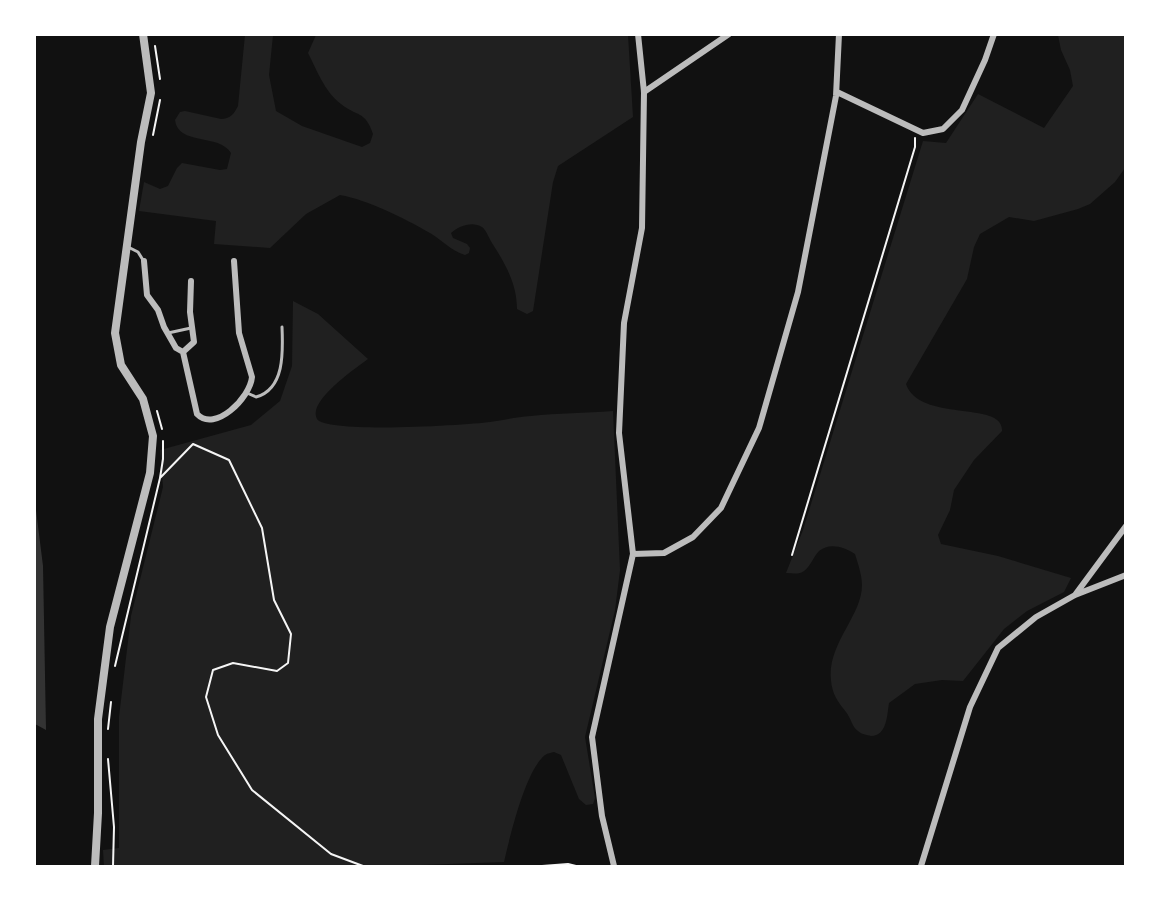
<svg xmlns="http://www.w3.org/2000/svg" width="1160" height="901" font-family="'Libre Baskerville',serif">
  <style>
    .green { fill: #202020 }
    .water { fill: #333 }
    .lines { fill: none; stroke-linecap: round; stroke-linejoin: round }
    .path { stroke: #f5f5f5; stroke-width: 2 }
    .service { stroke: #bcbcbc; stroke-width: 3 }
    .minor { stroke: #bcbcbc; stroke-width: 6 }
    .tertiary { stroke: #bcbcbc; stroke-width: 8 }
  </style>
  <rect width="100%" height="100%" fill="#111"/>
  <path class="green" d="M245,35H273L269,75L276,111L302,126L362,147L370,143L373,134C365,110 357,117 341,104C324,91 317,70 308,53L316,35H628L633,117L558,166L553,182L533,311L527,314L517,309C517,284 505,263 492,243C489,238 486,230 482,227C472,221 459,226 451,233L453,238L467,244L470,248L469,253L465,255C450,250 442,240 430,233C404,218 368,200 340,195L306,214L270,248L214,244L216,221L139,211L144,182L160,189L168,186L177,168L182,163L220,170L227,169L231,153C219,133 178,146 175,120L180,112L185,111L221,119C230,119 234,114 238,106Z
    M1058,35H1125V168L1115,182L1090,204L1078,209L1034,221L1009,217L980,234L974,247L967,279L906,384C919,423 1004,400 1002,431L974,460L954,490L950,510L938,535L941,544L998,556L1071,578L1064,592L1027,611L1004,629L963,681L942,680L915,684L889,703C887,715 887,736 871,736C867,735 861,734 858,731C852,727 851,718 846,712C838,702 832,694 831,680C827,644 862,616 862,585C862,575 858,564 855,554C845,547 829,542 819,551C813,557 811,566 804,571C799,575 792,573 786,573L803,530L923,141L946,143L978,94L1044,128L1073,86L1070,70L1061,50Z
    M293,301L318,314L368,359C356,368 307,401 317,419C327,434 468,425 490,422C503,420 517,417 531,416C558,413 586,413 613,411L620,570L615,610L585,737L595,798L593,804L586,805L579,799L561,755L554,752C551,753 548,753 545,755C525,771 510,837 504,862L394,866H104L103,850L119,848V717L131,616L163,487L160,450L251,425L280,401L292,366Z"/>
  <path class="water" d="M35,502L43,566L46,730L35,724Z"/>
  <g class="lines">
    <path class="path" d="M155,46L160,79
      M153,135L160,100
      M157,411L162,429
      M160,478L193,444L229,460L262,528L274,600L291,634L288,663L277,671L233,663L213,670L206,697L218,735L252,790L331,854L363,866
      M792,555L915,147V138
      M115,666L160,478L163,459V441
      M108,729L111,702
      M108,759L114,827L113,866
      M542,866L568,864L576,866"/>
    <path class="service" d="M128,247L138,252L143,260
      M168,333L191,328
      M247,393L256,397C285,389 283,351 282,327"/>
    <path class="minor" d="M644,92L729,34
      M837,92L923,133L943,129L962,110L985,60L994,34
      M144,261L147,295L158,310L164,327L176,348L183,352L197,414C215,433 250,398 252,377L239,333L234,261
      M183,352L194,342L190,312L191,281
      M633,554L664,553L693,537L721,508L759,428L798,292L836,96L839,34
      M1075,595L1126,526
      M614,866L602,816L592,737L633,554L619,433L624,323L642,228L644,92L638,34
      M921,866L970,707L998,648L1036,617L1075,595L1126,575"/>
    <path class="tertiary" d="M95,866L98,813V719L110,627L150,473L153,436L143,399L121,365L115,333L141,142L151,93L143,34"/>
  </g>
  <rect width="1160" height="901" fill="none" stroke="#ffffff" stroke-width="72"/>
</svg>
